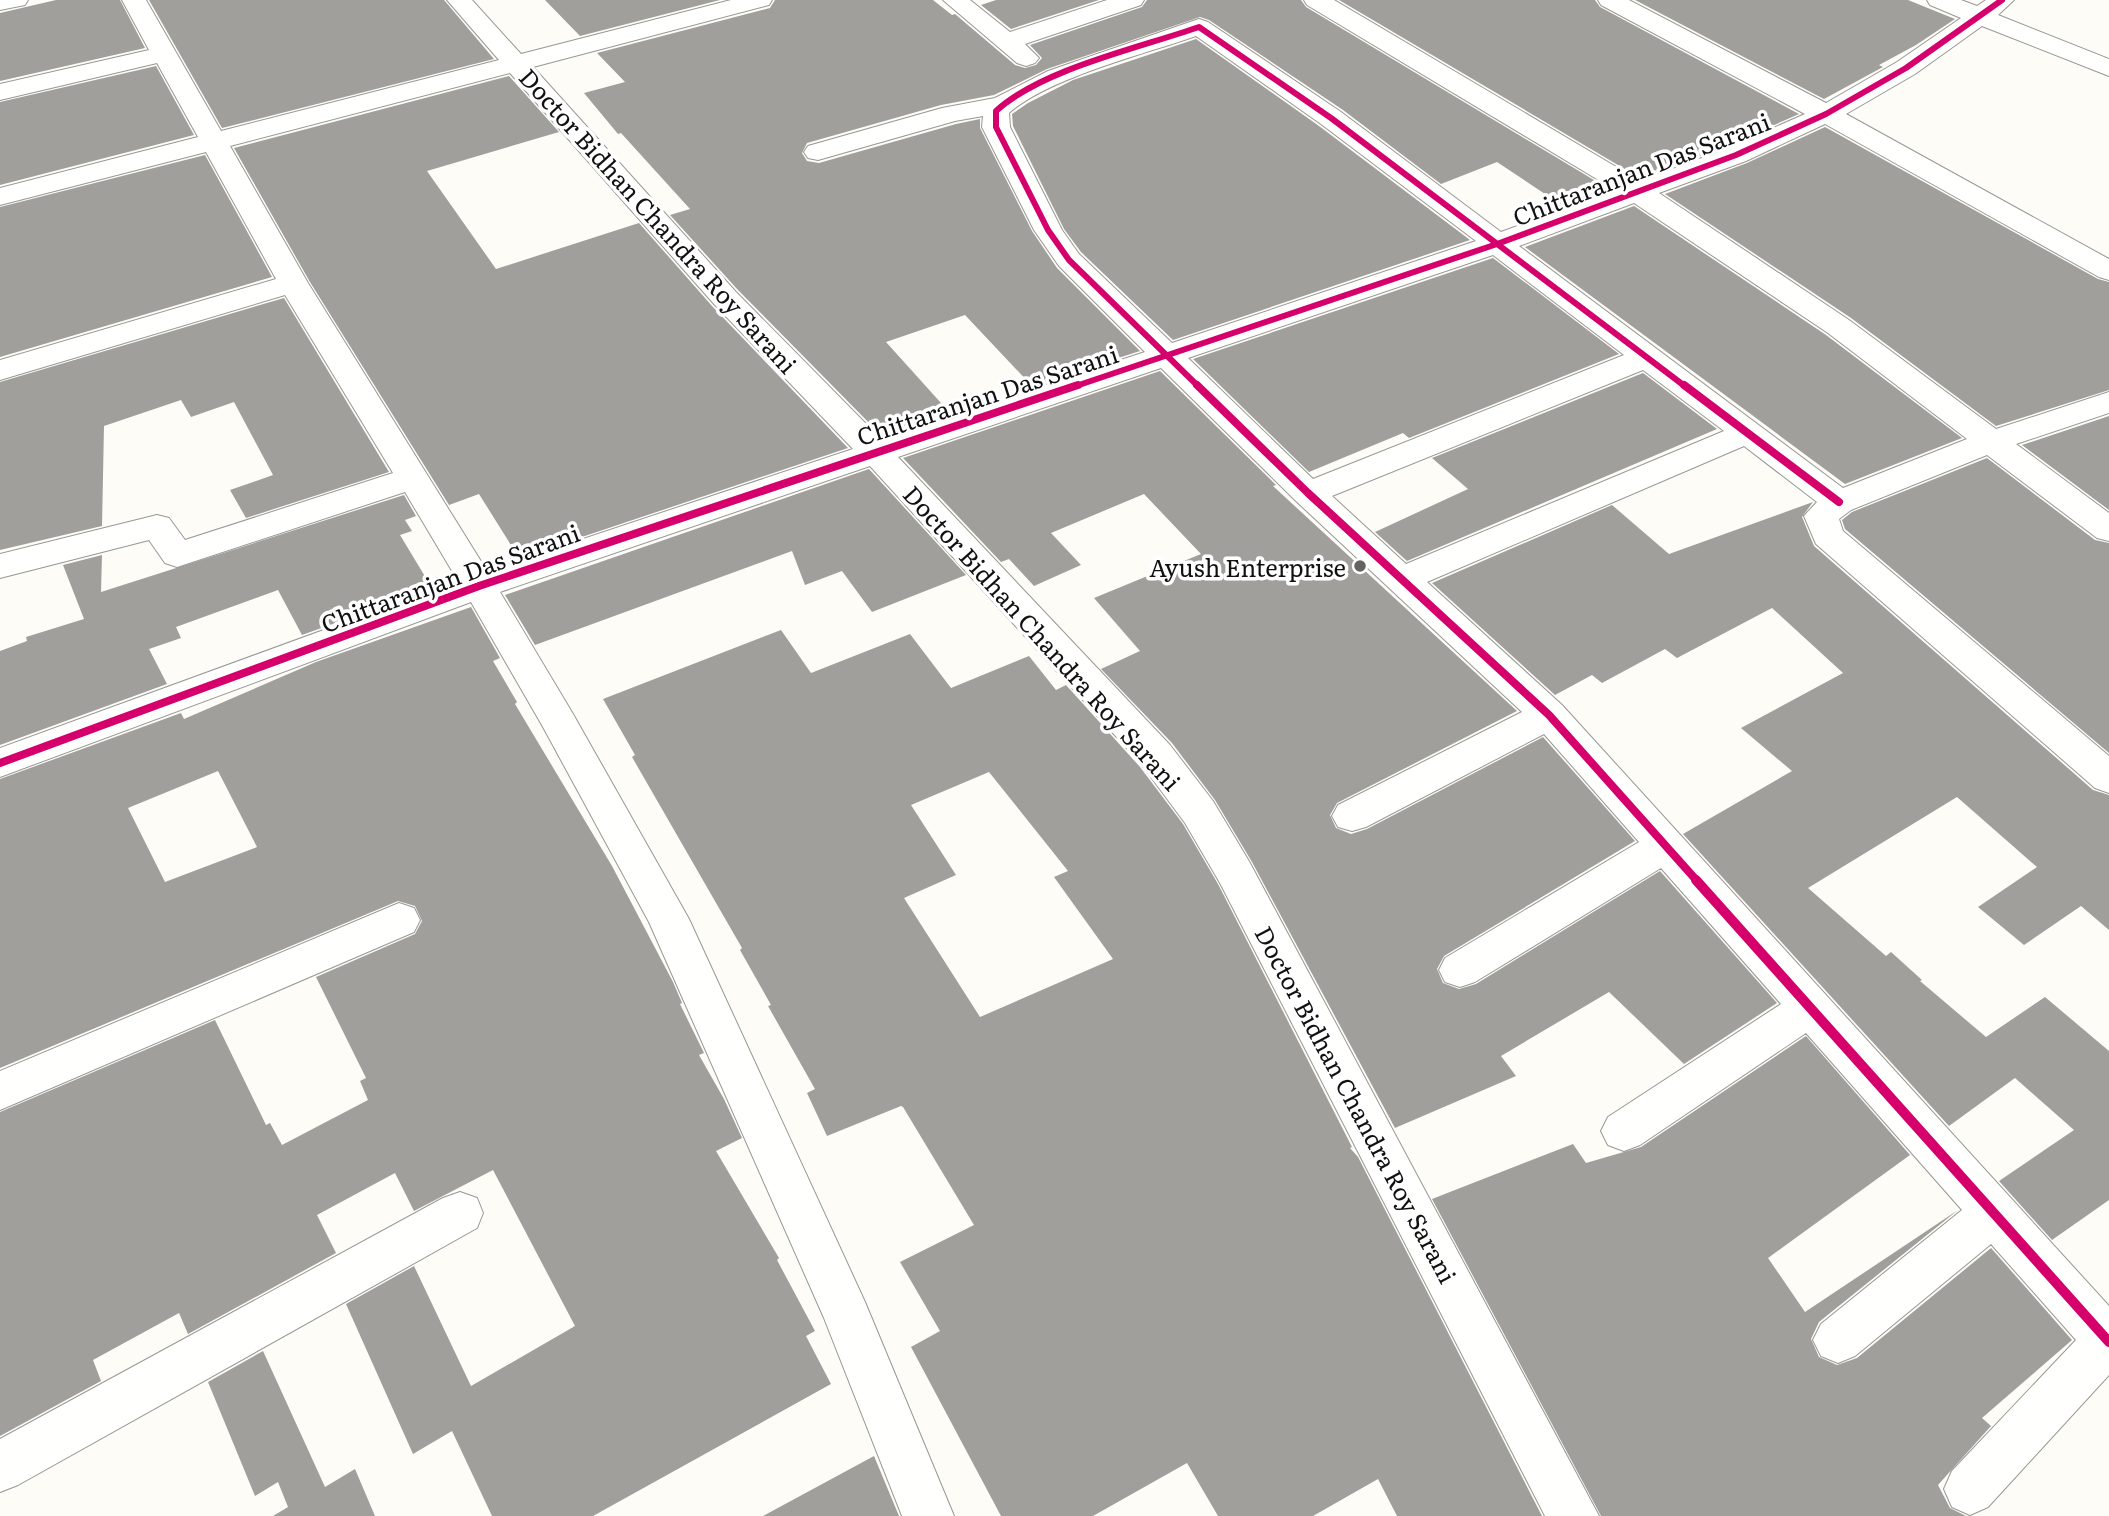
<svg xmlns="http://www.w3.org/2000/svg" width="2109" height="1516" font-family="Literata,serif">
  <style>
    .building { fill: #a19f9c; fill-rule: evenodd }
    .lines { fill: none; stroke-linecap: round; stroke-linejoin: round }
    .minor-casing { stroke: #979795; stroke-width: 2 }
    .minor { fill: #fffffe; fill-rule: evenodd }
    .cycleway-far2-casing { stroke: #fff; stroke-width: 10 }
    .cycleway-far1-casing { stroke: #fff; stroke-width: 12 }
    .cycleway-casing { stroke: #fff; stroke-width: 15 }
    .cycleway-far2 { stroke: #d6006c; stroke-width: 6 }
    .cycleway-far1 { stroke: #d6006c; stroke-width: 8 }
    .cycleway { stroke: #d6006c; stroke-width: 10 }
    .poi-dot { fill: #646362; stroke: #fff; stroke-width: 2.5 }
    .labels { text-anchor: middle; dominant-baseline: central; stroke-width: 7; stroke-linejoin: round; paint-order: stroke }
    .street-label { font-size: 24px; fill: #111; stroke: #fff }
    .poi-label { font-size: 24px; fill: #111; stroke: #fff; text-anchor: end }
  </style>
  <rect width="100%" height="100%" fill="#fdfcf7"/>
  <path class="building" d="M56,0H120L145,48L0,81V13Z
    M149,0H444L494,59L222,128Z
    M545,0H720L580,36Z
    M775,0H933L952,15L955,14L1015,65L1025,68L1036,65L1042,58L1030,45L1142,7L1147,0H1301L1306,7L1609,189L1563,206L1497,162L1441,184L1343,110L1209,20L1200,17L1047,69L994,95L941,105L807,143L802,153L807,161L819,163L956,124L980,119V128L1032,231L1057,268L1140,351L1032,386L965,315L886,342L950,413L882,436L738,290L670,215L690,209L621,133L618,134L584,93L625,82L597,53L770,8Z
    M996,0H1099L1011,29L981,5Z
    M1339,0H1595L1600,7L1799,114L1725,147L1640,178Z
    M1635,0H1908L1955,19L1916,45L1879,65L1883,67L1824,99Z
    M1196,39L1319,126L1470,240L1173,340L1081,252L1064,229L1013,126L1012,114L1028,103L1073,80Z
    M156,66L194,135L0,185V102Z
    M509,76L559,132L427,171L496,269L639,223L712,306L848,448L519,558L479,494L449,505L310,282L234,148Z
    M1825,127L2098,279L2109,282V390L1996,426L1851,318L1665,194L1747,163Z
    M205,155L272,277L0,357V207Z
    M1634,206L1826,335L1962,438L1845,484L1525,247Z
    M1493,258L1619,354L1409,438L1403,433L1309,472L1193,359Z
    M284,298L389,472L246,518L230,490L273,475L234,402L191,417L181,400L104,426L102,526L0,550V382Z
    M1160,371L1276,485L1273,486L1517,711L1337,803L1330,815L1336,828L1351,834L1367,829L1543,737L1635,841L1444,956L1437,969L1443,983L1459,989L1476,984L1660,871L1777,1003L1684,1064L1609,992L1501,1056L1516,1076L1395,1128L1252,862L1215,800L1172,743L1101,669L1140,651L1094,598L1201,554L1144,494L1051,533L1081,565L1034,586L1009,559L1001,562L903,458Z
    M1643,373L1717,429L1407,561L1375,532L1468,489L1432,458Z
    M2109,416V510L2022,445Z
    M1987,458L2095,540L2109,543V753L1845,529L1842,520L1852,512Z
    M869,469L966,575L872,612L842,571L805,585L792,551L535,645L505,595Z
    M404,495L416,516L405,520L412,531L400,535L432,588L302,635L278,590L176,627L181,638L149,649L167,684L0,745V651L27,641L26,637L84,619L63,565L102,555L101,592Z
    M1813,502L1802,517L1814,546L2093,790L2109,795V930L2081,906L2024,945L1978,907L2037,867L1957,797L1808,888L1886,956L1891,952L1922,980L1920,981L1986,1037L2045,997L2109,1051V1200L2052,1240L1999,1181L2074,1130L2015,1078L1949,1126L1683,834L1792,771L1741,728L1843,673L1772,608L1677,658L1665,649L1602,683L1592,675L1555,695L1432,583L1612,505L1669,554Z
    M471,607L500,658L493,661L517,702L515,704L612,866L673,982L682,1003L680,1004L704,1053L699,1055L724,1099L742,1138L716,1151L779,1258L777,1260L815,1331L806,1336L831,1384L593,1516H492L452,1431L413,1454L346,1304L414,1266L471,1386L575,1326L493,1170L414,1211L395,1173L317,1215L336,1253L188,1334L179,1313L93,1360L101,1381L0,1436V1112L215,1020L266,1125L270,1123L282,1145L368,1100L360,1081L366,1078L316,977L415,934L422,921L415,906L398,901L0,1068V779L181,713L184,719L316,662ZM218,771L257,847L165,882L128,808Z
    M781,630L811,673L910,634L951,688L1029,656L1056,690L1066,685L1140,767L1183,824L1218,884L1352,1147L1350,1148L1358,1157L1542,1516H1397L1378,1479L1313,1516H1218L1187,1463L1093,1516H1001L911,1347L940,1331L900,1262L974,1225L903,1107L901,1106L827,1136L807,1093L815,1089L768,1006L771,1005L740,950L742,948L632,757L635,755L603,699ZM989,772L1068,871L1054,877L1113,959L980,1017L904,898L956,875L911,805Z
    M1806,1036L1910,1155L1768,1258L1805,1312L1958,1210L1819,1322L1811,1339L1819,1357L1837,1365L1857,1358L1991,1248L2072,1340L1982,1418L1991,1426L1938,1485L1950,1508L1966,1516H1601L1432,1199L1573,1144L1586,1163L1641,1147Z
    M263,1351L325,1487L355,1469L375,1516H273L288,1507L278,1482L255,1496L208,1382Z
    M874,1456L899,1516H763Z"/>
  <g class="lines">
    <defs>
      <path id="minor" d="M0,0H28L25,5L0,10Z
        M122,0H146L221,131L499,60L447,0H472L521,54L731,0H772L769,5L533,67L736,292L881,439L1145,352L1059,266L1034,230L982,127L983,116L955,121L818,160L808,158L804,152L808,146L942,108L995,98L1048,71L1190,22L1199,19L1208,22L1341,112L1501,232L1615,190L1307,5L1304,0H1334L1640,181L1726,149L1805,114L1601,5L1598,0H1629L1826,103L1897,62L1961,18L1930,5L1927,0H1961L1977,6L1986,0H2014L1998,15L2109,59V76L1982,26L1915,74L1846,114L2109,259V280L2099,277L1825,124L1746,161L1659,193L1849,320L1996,429L2109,392V413L2016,444L2109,513V541L2097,538L1987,455L1851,510L1839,519L1843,531L2109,756V793L2095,788L1816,544L1804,516L1817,502L1744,446L1427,582L1562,705L2109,1306V1375L1988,1507L1970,1515L1952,1507L1944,1489L1952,1471L2076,1340L1991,1244L1855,1356L1838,1363L1821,1356L1813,1340L1821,1324L1962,1210L1806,1033L1640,1145L1624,1151L1608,1145L1601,1131L1608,1117L1781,1004L1661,868L1475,982L1460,987L1445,982L1439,970L1445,958L1639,842L1544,734L1366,827L1352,831L1338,827L1332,816L1338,805L1522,712L1296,501L1161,368L898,457L1170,745L1213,801L1250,863L1599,1516H1545L1220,883L1185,823L1142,765L870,466L500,592L573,714L689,919L865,1302L954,1516H902L824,1318L649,922L543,727L471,602L0,777V748L458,581L405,492L177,567L165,563L149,540L0,578V554L157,515L169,518L185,540L393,473L285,295L0,380V360L276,279L206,152L0,205V188L198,137L157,63L0,100V84L149,50ZM1196,36L1321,124L1476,241L1172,343L1079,254L1062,230L1010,127L1009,113C1048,78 1145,54 1196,36ZM510,73L714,304L853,449L487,571L308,283L230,146ZM1634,203L1828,333L1967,439L1843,488L1519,246ZM1493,255L1624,355L1313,479L1188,358ZM1643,370L1724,431L1406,564L1332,496Z
        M943,0H970L1010,32L1107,0H1144L1141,5L1025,44L1039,58L1035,63L1026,66L1017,63Z
        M399,903L414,908L420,920L414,932L0,1110V1071Z
        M460,1192L477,1198L483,1213L477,1228L18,1485L0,1492V1439L443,1198Z"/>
    </defs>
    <use href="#minor" class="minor-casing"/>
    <use href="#minor" class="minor"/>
    <defs>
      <path id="cycleway-far2" d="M1073,387L1497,244L1736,155L1826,114L1906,68L2002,0
        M1199,387L1069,260L1048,230L996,127V111C1042,69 1139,48 1199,27L1331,118L1686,387"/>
      <path id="cycleway-far1" d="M1197,385L1308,493L1549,715L1698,882
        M1684,385L1839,502
        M0,763L479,586L1078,385"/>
      <path id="cycleway" d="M1696,880L2109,1342"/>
    </defs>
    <use href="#cycleway-far2" class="cycleway-far2-casing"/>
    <use href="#cycleway-far1" class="cycleway-far1-casing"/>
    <use href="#cycleway" class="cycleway-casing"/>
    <use href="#cycleway-far2" class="cycleway-far2"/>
    <use href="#cycleway-far1" class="cycleway-far1"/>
    <use href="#cycleway" class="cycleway"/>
  </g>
  <circle class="poi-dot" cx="1360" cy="566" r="7"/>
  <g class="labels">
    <g class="street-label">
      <text transform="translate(1641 168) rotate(-21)">Chittaranjan Das Sarani</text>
      <text transform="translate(659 220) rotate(48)">Doctor Bidhan Chandra Roy Sarani</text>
      <text transform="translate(987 394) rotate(-18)">Chittaranjan Das Sarani</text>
      <text transform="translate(450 577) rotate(-20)">Chittaranjan Das Sarani</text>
      <text transform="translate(1043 637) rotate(48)">Doctor Bidhan Chandra Roy Sarani</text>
      <text transform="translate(1357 1104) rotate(62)">Doctor Bidhan Chandra Roy Sarani</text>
    </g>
    <g class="poi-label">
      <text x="1346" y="566">Ayush Enterprise</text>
    </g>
  </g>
</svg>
